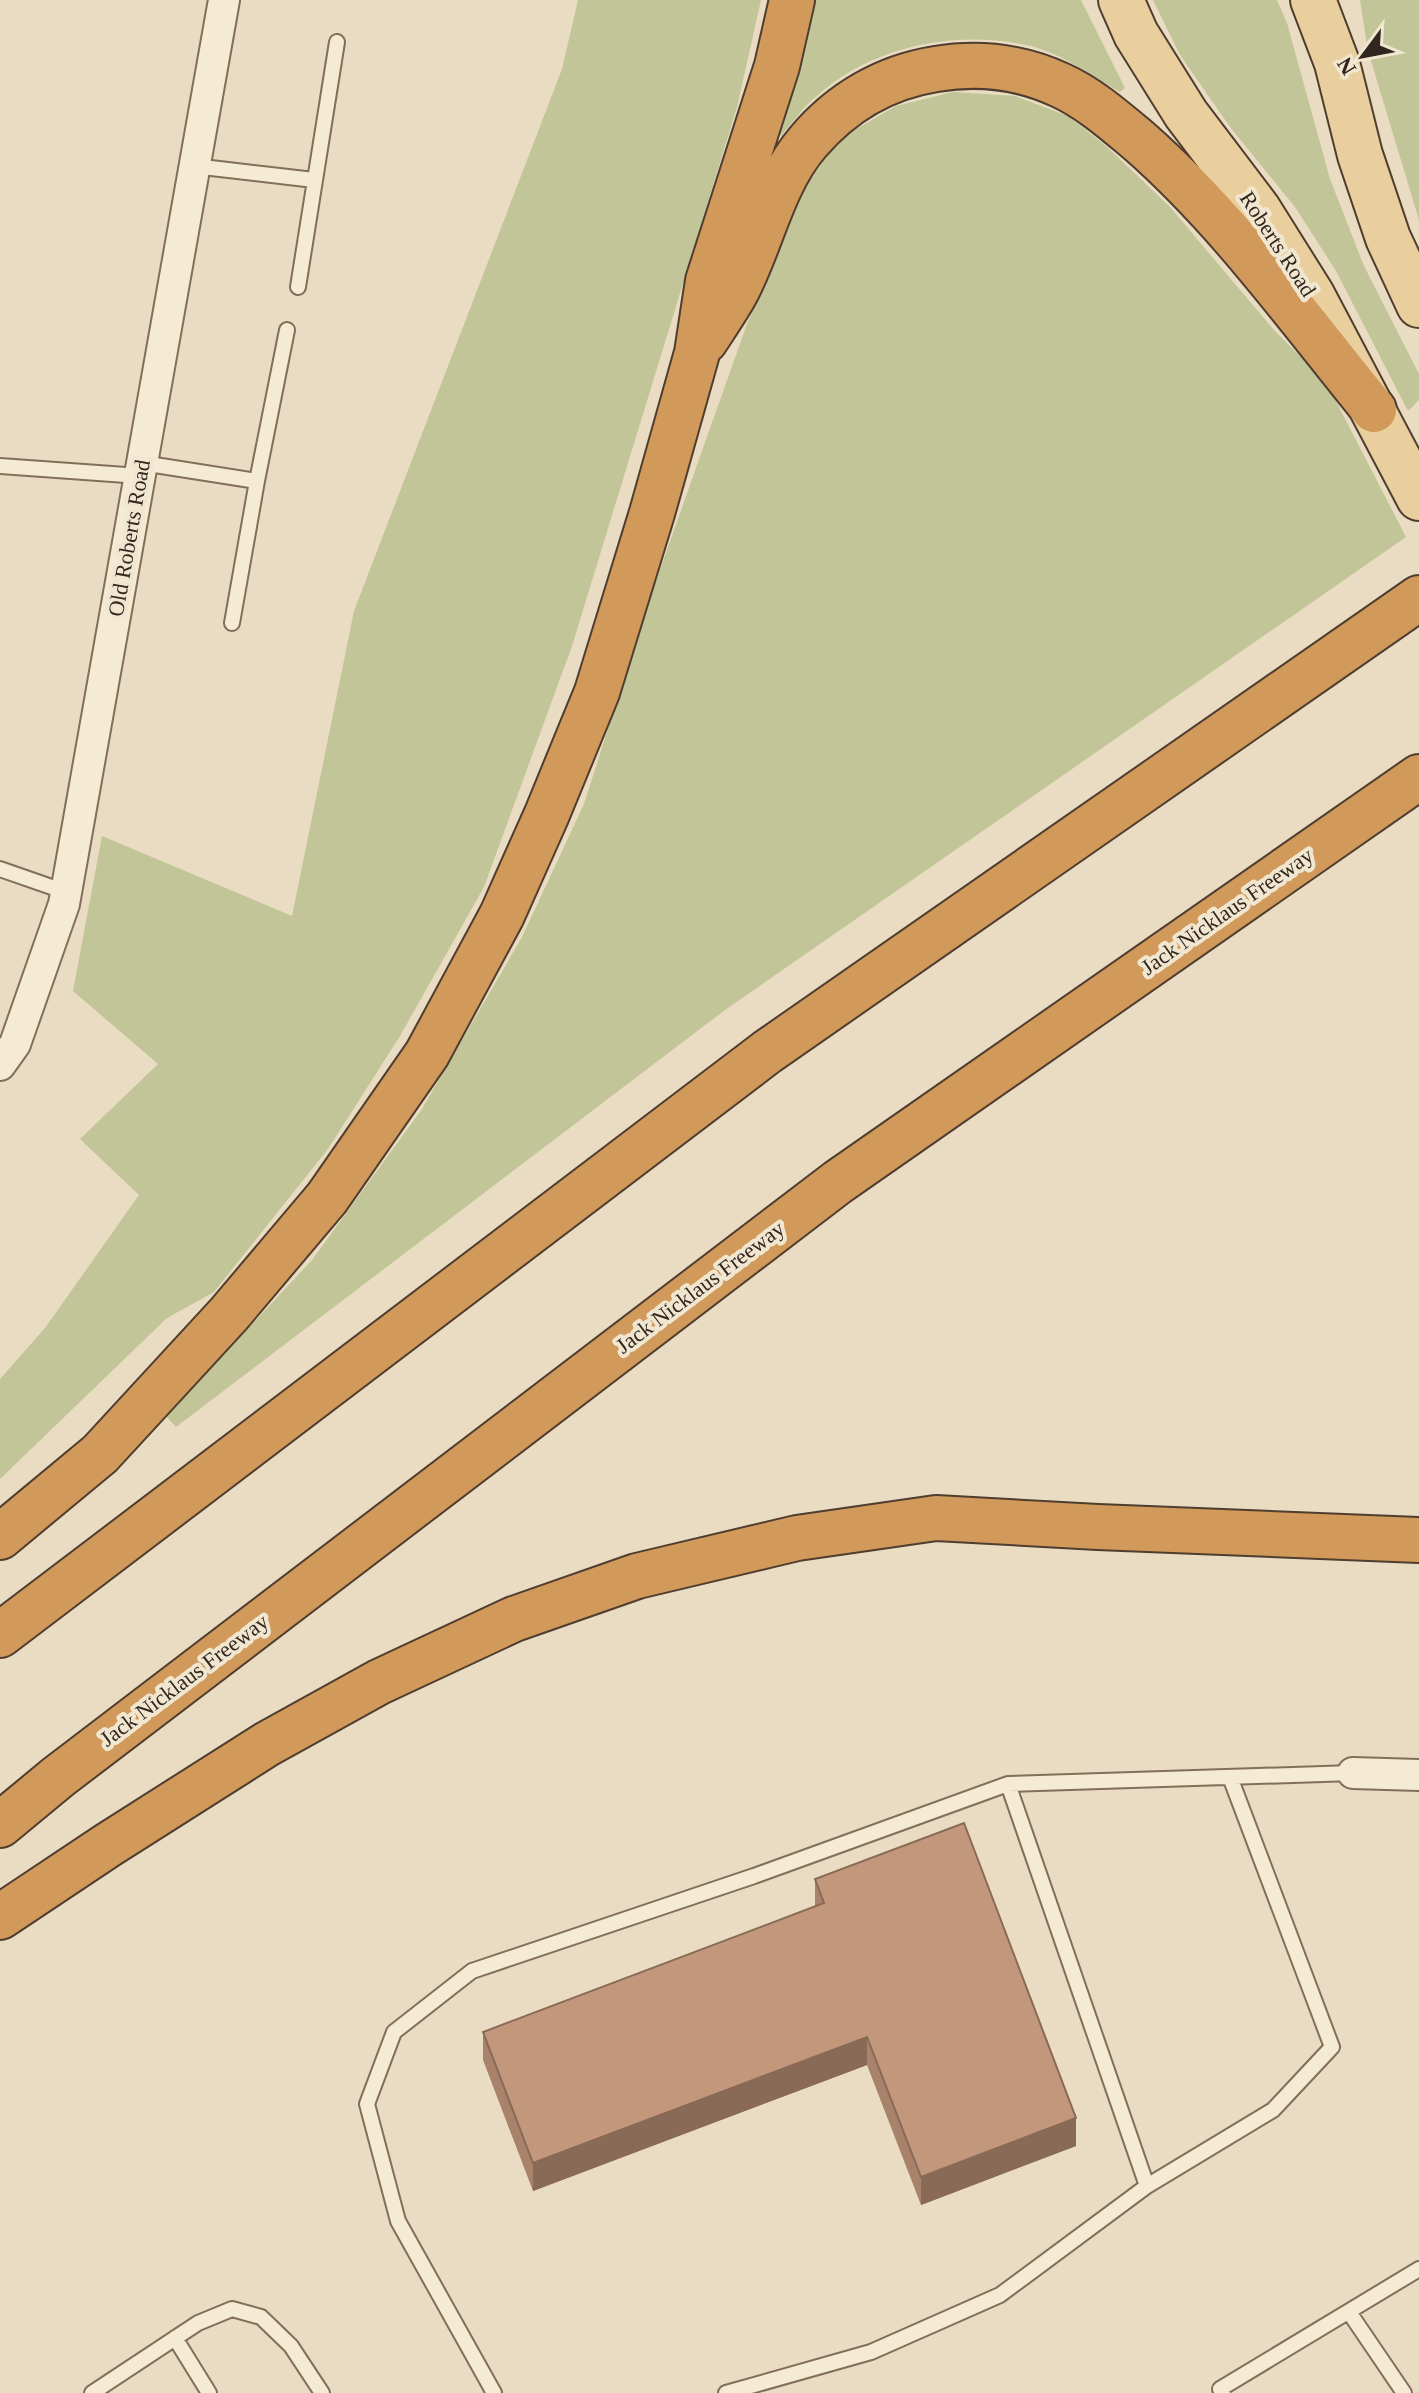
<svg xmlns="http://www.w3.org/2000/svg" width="1419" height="2393" font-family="'Times New Roman',serif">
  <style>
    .green { fill: #c2c597 }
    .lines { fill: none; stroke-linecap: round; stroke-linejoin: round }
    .lane-casing { stroke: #816e5b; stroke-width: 18 }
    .street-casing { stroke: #816e5b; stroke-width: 34 }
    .primary-casing { stroke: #4f3d2f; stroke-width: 48 }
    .highway-casing { stroke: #4f3d2f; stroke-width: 48 }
    .lane { stroke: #f5ead4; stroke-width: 14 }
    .street { stroke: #f5ead4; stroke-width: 30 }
    .primary { stroke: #e9cf9d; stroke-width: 44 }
    .highway { stroke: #d1995a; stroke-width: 44 }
    .wall { fill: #a8826a }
    .shaded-wall { fill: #886a56 }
    .building { fill: #c3977b; stroke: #886a56; stroke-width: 2 }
    .labels { text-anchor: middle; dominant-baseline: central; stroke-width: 8; stroke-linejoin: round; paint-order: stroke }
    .street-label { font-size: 22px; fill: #32271e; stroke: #f1e7d1 }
  </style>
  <rect width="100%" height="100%" fill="#e9dcc2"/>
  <path class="green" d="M578,0H761L737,107L572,646L484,887L400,1036L328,1149L214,1292L167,1318L0,1479V1379L45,1328L139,1195L80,1139L158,1064L73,991L102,836L292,916L354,611L562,69Z
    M810,0H1081L1125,88L1120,92C1091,75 1060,52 1026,45C955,30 873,46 818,95C804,106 793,122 781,136L775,133Z
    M1153,0H1277L1287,23L1330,179L1364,266L1419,374V400L1408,411L1336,271L1295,207L1230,127L1180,55Z
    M1360,0H1419V220L1368,51Z
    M953,92L1015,96L1068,116L1106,146L1170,207L1274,330L1326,382L1406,537L725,1010L176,1427L166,1416L312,1260L422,1109L522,937L584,804L646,609L747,324L799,196L839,139L896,106Z"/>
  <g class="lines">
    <defs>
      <path id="lane" d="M194,166L314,180
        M298,287L337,42
        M142,463L257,481L232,623
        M0,466L140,476
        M257,481L287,330
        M0,869L66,892
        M1008,1784L1147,2186
        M1349,2312L1404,2393
        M175,2338L209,2393
        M92,2393L198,2323L232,2309L261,2317L291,2346L322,2393
        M494,2393L398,2221L367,2104L394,2032L472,1971L754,1876L1008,1784L1353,1773
        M726,2393L871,2352L1000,2295L1147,2186L1273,2110L1332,2047L1230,1777
        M1223,2393L1220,2389L1419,2269"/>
      <path id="street" d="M0,1065L15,1044L64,904L224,0
        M1353,1773L1419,1775"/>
      <path id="primary" d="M1121,0L1136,34L1186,114L1258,209L1312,295L1419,498
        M1313,0L1337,63L1360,155L1388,238L1419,305"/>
      <path id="highway" d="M705,341C716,324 728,307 737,290C762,242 772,184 808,142C841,103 885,77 936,69C978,62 1021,67 1060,85C1089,98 1115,121 1139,141C1228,219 1299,318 1374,410
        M0,1537L100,1454L229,1314L327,1198L427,1054L502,915L547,814L597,692L652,513L697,353L708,281L777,66L792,0
        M0,1635L767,1052L1419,598
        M0,1825L58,1777L838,1182L1419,777
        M0,1917L108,1845L267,1744L379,1682L514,1619L637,1576L797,1538L936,1518L1098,1527L1419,1540"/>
    </defs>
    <use href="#lane" class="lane-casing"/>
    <use href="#street" class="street-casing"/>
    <use href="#primary" class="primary-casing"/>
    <use href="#highway" class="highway-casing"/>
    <use href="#lane" class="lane"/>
    <use href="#street" class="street"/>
    <use href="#primary" class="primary"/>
    <use href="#highway" class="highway"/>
  </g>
  <path class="wall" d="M815,1879L1076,2146L921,2205L867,2065L533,2191L483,2060V2032L815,1907Z"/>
  <path class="shaded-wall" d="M867,2037V2065L533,2191V2163Z
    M1076,2118V2146L921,2205V2177Z"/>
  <path class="building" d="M964,1823L1076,2118L921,2177L867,2037L533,2163L483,2032L824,1903L815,1879Z"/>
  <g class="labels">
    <g class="street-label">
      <text transform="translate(1278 244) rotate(57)">Roberts Road</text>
      <text transform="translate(129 538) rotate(-80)">Old Roberts Road</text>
      <text transform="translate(1227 911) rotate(-35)">Jack Nicklaus Freeway</text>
      <text transform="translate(700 1287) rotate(-37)">Jack Nicklaus Freeway</text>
      <text transform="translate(184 1680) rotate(-37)">Jack Nicklaus Freeway</text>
    </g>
  </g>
  <g transform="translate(1363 56) rotate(238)" stroke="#f1e7d1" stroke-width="6" paint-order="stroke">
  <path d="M0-6L14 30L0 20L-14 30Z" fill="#32271e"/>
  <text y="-12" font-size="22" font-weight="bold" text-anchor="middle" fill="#32271e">N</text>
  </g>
</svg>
